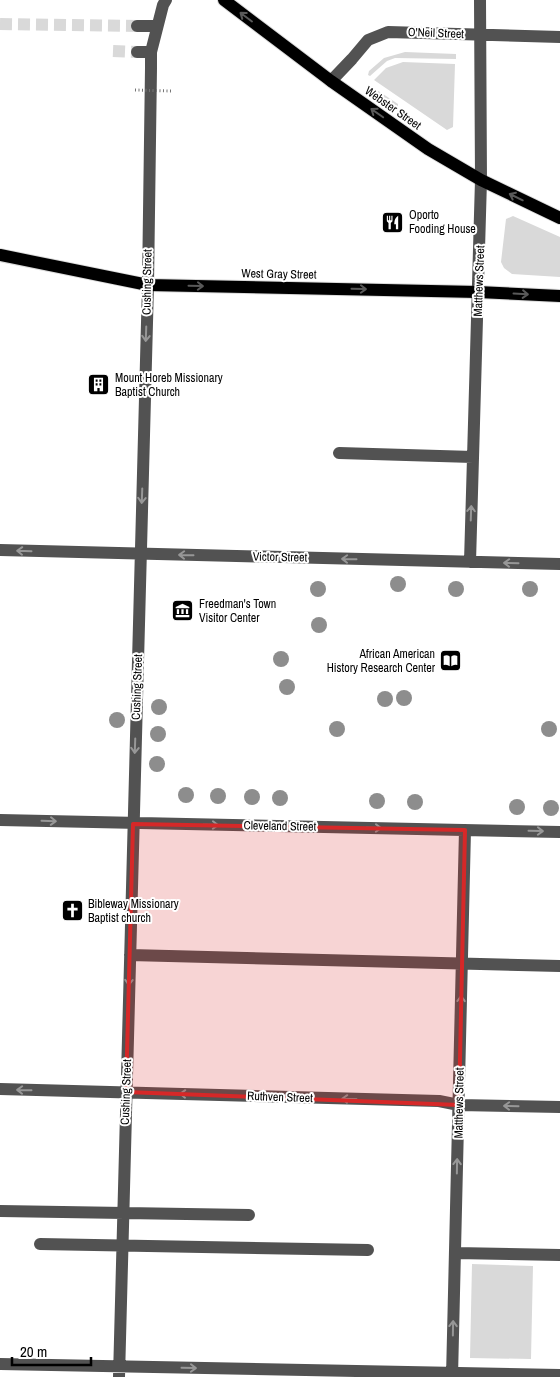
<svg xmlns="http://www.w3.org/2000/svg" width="560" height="1377" font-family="'Archivo Narrow',sans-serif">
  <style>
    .green { fill: #d9d9d9 }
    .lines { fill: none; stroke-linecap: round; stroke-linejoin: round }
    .minor-tunnel { stroke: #d9d9d9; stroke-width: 12; stroke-dasharray: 12 6; stroke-linecap: butt }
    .major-casing { stroke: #dbdbdb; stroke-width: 14 }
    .minor { stroke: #525252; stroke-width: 12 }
    .major { stroke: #000; stroke-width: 12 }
    .path-bridge { stroke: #747474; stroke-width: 3; stroke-dasharray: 1 2.5; stroke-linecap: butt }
    .tree { fill: #8d8d8d }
    .oneway { stroke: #595959 }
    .oneway2 { stroke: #979797 }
    .marked { fill: #d62828; fill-opacity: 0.2; stroke: #d62828; stroke-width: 4; stroke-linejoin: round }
    .labels { text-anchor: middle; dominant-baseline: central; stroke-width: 4; stroke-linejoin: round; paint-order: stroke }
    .street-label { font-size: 12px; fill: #000; stroke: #fff }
    .poi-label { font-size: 12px; fill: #000; stroke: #fff; text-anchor: start }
  </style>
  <rect width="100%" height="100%" fill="#fff"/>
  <path class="green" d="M405,52L456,54V59L395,58L387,61L370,76L368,75L369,71L384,58Z
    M403,62L455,64L453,127L447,130L374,80L386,68Z
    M368,84L398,104V111L371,91Z
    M513,216L560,237V277L512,274L504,268L501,262L506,219Z
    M472,1264L533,1266L531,1359L470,1358Z"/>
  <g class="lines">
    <path class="minor-tunnel" d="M0,24L137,26
      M113,51L137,52"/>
    <defs>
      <path id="major" d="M224,0L331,81L428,149L481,180L560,218
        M0,255L148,285L478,292L560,296"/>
    </defs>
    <use href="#major" class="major-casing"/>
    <path class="minor" d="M137,26H157
      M137,52H151
      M331,81L352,59L368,40L388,32L560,37
      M339,453L473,457
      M0,550L560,564
      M470,562L481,180L480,0
      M0,820L560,832
      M130,955L560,966
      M0,1089L439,1101L459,1105L560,1107
      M0,1211L249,1215
      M40,1244L368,1250
      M455,1253L560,1255
      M0,1364L560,1375
      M119,1377L148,285L151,68V52L163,5L166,0
      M452,1377L465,830"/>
    <use href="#major" class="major"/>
    <path class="path-bridge" d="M135,90L171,91"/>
  </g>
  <g class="tree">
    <circle cx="398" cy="584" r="8"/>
    <circle cx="318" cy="589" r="8"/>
    <circle cx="456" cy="589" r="8"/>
    <circle cx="530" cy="589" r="8"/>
    <circle cx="319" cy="625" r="8"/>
    <circle cx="281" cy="659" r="8"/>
    <circle cx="287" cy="687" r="8"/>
    <circle cx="404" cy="698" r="8"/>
    <circle cx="385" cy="699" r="8"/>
    <circle cx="159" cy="707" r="8"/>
    <circle cx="117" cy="720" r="8"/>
    <circle cx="337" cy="729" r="8"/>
    <circle cx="549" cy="729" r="8"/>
    <circle cx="158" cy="734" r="8"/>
    <circle cx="157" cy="764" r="8"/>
    <circle cx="186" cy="795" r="8"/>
    <circle cx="218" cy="796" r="8"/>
    <circle cx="252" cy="797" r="8"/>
    <circle cx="280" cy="798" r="8"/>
    <circle cx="377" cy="801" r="8"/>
    <circle cx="415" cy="802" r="8"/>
    <circle cx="517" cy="807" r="8"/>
    <circle cx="551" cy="808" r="8"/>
  </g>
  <defs><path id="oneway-shaft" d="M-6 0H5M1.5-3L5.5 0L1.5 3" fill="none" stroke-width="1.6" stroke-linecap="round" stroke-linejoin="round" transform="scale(1.25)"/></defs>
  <g class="oneway">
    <use href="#oneway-shaft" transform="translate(246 17) rotate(-143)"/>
    <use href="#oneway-shaft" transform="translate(377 113) rotate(-145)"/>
    <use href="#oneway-shaft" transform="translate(516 197) rotate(-154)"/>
    <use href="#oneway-shaft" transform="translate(196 286) rotate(1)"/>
    <use href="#oneway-shaft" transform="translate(359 289) rotate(1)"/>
    <use href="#oneway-shaft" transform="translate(521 294) rotate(3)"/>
  </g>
  <g class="oneway2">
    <use href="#oneway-shaft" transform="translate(146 334) rotate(92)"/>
    <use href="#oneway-shaft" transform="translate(142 496) rotate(92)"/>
    <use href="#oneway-shaft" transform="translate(471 513) rotate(-88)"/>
    <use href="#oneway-shaft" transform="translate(24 551) rotate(-178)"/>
    <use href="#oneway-shaft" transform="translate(186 555) rotate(-179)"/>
    <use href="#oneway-shaft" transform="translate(349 559) rotate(-179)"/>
    <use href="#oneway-shaft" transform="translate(511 563) rotate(-179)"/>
    <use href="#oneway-shaft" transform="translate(135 746) rotate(92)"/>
    <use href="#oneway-shaft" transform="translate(49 821) rotate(2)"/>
    <use href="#oneway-shaft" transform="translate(211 825) rotate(1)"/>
    <use href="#oneway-shaft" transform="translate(374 828) rotate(1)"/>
    <use href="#oneway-shaft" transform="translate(536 831) rotate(1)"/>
    <use href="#oneway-shaft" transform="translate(129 978) rotate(92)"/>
    <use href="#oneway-shaft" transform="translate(461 1003) rotate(-89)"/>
    <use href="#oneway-shaft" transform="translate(24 1090) rotate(-179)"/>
    <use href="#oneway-shaft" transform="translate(187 1094) rotate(-178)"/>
    <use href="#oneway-shaft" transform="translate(349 1099) rotate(-178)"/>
    <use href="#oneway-shaft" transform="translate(511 1106) rotate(-179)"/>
    <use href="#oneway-shaft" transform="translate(457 1166) rotate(-89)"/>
    <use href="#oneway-shaft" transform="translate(453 1328) rotate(-89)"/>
    <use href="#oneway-shaft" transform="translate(189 1368) rotate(1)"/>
  </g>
  <path class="marked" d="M133,824L465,830L459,1105L126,1092Z"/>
  <defs>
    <symbol id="restaurant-square" viewBox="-11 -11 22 22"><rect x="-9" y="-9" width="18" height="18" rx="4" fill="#000" stroke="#fff"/><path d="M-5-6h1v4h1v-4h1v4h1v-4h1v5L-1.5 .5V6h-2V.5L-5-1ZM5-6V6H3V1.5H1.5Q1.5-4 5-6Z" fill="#fff"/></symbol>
    <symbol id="building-square" viewBox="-11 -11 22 22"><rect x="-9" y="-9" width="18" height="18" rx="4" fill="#000" stroke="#fff"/><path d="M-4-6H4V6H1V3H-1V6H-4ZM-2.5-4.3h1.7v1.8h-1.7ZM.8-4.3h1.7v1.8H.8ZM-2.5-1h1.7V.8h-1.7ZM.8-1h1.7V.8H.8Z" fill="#fff"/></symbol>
    <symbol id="museum-square" viewBox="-11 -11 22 22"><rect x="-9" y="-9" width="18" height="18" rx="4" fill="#000" stroke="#fff"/><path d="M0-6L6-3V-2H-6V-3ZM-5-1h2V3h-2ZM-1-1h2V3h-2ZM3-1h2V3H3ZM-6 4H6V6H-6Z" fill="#fff"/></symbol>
    <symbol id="library-square" viewBox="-11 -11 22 22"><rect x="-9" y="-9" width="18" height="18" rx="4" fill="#000" stroke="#fff"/><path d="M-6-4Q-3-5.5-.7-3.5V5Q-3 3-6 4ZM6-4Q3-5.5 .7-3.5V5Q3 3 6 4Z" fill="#fff"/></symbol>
    <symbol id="church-square" viewBox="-11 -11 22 22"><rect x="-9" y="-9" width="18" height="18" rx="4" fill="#000" stroke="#fff"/><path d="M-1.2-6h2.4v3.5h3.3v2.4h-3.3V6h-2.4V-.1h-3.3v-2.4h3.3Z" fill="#fff"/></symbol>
  </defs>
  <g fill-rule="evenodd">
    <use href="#restaurant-square" x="380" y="210" width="25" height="25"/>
    <use href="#building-square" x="86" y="372" width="25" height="25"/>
    <use href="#museum-square" x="170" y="598" width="25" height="25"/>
    <use href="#library-square" x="438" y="648" width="25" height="25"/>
    <use href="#church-square" x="60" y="898" width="25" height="25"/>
  </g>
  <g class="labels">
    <g class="street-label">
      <text transform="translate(436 33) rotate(2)">O'Neil Street</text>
      <text transform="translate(393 108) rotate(35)">Webster Street</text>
      <text transform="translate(279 274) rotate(1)">West Gray Street</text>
      <text transform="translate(479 281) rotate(-88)">Matthews Street</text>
      <text transform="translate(147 282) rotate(-89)">Cushing Street</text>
      <text transform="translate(280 557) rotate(1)">Victor Street</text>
      <text transform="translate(137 687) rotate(-88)">Cushing Street</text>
      <text transform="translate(280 826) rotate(1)">Cleveland Street</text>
      <text transform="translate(126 1092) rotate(-88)">Cushing Street</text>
      <text transform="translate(280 1097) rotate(2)">Ruthven Street</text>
      <text transform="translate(459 1103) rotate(-89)">Matthews Street</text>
    </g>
    <g class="poi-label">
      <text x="409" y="215">Oporto<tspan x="409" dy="14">Fooding House</tspan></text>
      <text x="115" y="378">Mount Horeb Missionary<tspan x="115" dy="14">Baptist Church</tspan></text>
      <text x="199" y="604">Freedman's Town<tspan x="199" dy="14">Visitor Center</tspan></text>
      <text x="435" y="654" text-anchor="end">African American<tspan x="435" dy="14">History Research Center</tspan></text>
      <text x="88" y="904">Bibleway Missionary<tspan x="88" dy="14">Baptist church</tspan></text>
    </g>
  </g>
  <path d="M12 1357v8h79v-8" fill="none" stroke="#000000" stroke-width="2.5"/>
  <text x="20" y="1357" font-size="15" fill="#000000" stroke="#ffffff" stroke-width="4" paint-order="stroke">20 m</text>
</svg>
